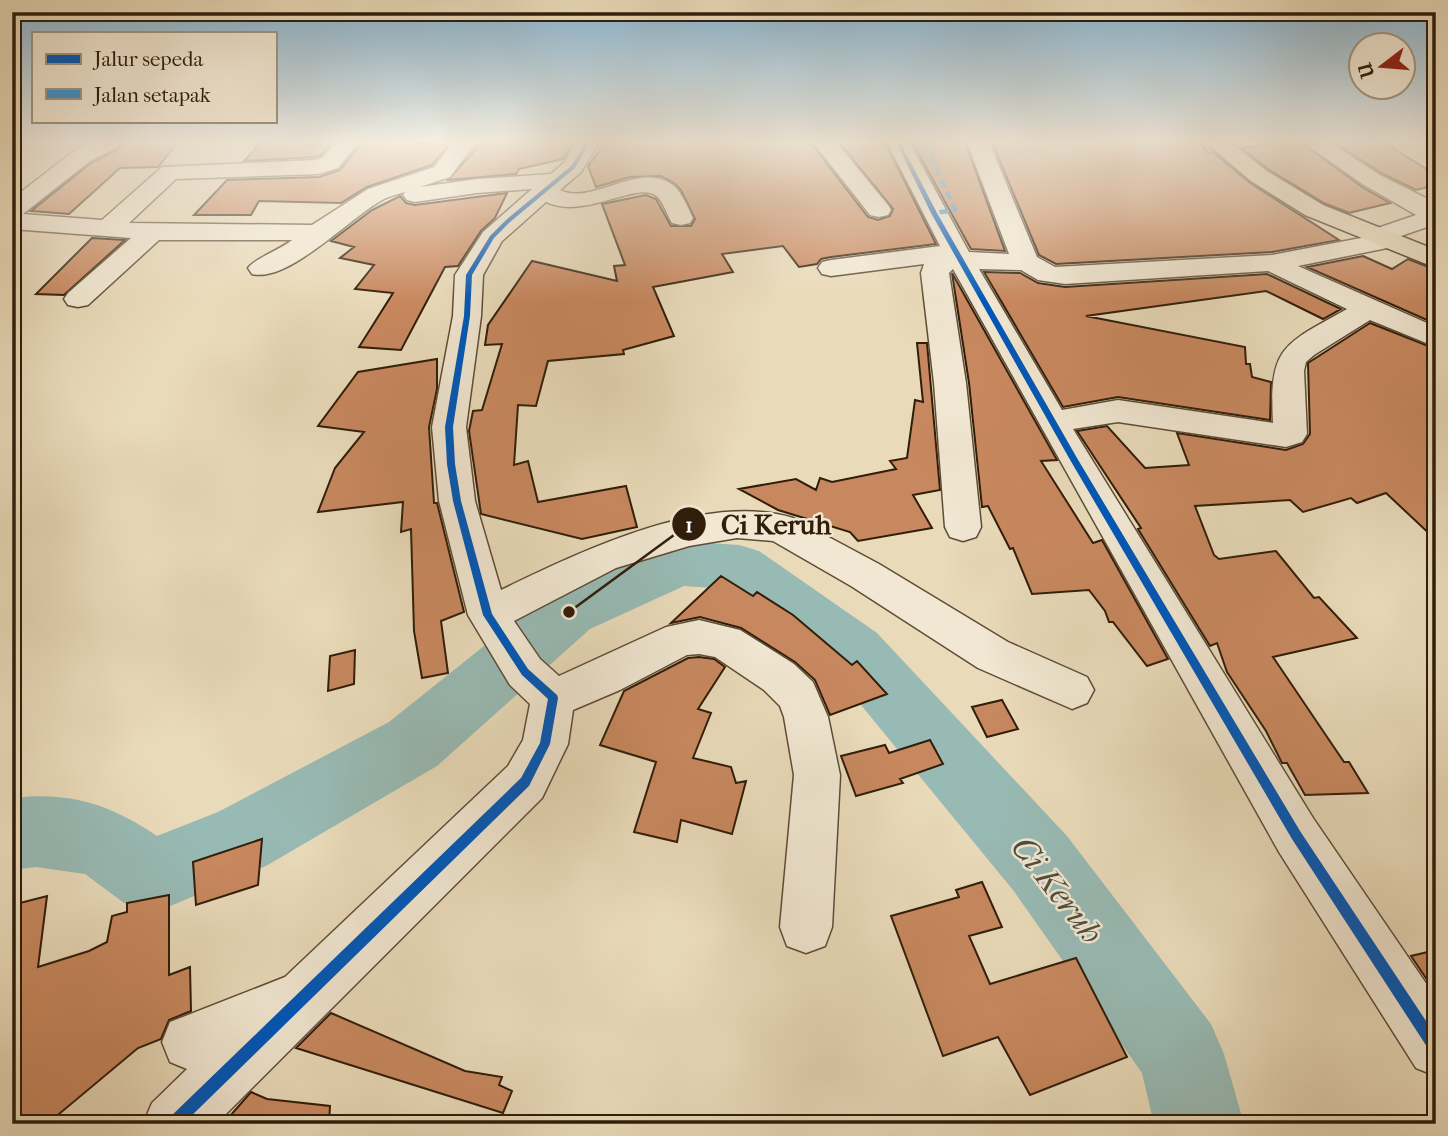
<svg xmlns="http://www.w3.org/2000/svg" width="1448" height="1136" font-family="'IM FELL French Canon',serif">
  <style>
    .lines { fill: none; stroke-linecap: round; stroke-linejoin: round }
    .river { fill: #98bab4; fill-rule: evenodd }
    .building { fill: #c8885f; stroke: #301d0a; stroke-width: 2 }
    .minor-casing { stroke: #5e4c36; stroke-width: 3 }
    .highway-casing { stroke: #301d0a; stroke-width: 3 }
    .minor { fill: #f1e7d2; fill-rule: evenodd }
    .highway { fill: #e9dab9; fill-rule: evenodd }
    .quiet { stroke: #3d94d2; stroke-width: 4.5; stroke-dasharray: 9 4.5; stroke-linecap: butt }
    .cycleway-casing { stroke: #f1e7d2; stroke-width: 4 }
    .cycleway { fill: #0057b8; fill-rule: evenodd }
    .labels { text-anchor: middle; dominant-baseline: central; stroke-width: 5; stroke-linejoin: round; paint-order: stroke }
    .near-water-label { font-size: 33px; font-style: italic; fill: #4f4c3d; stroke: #f1e7d2 }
    .leader { fill: none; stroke: #301d0a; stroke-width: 2.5 }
    .callout-dot { fill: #301d0a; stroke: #f1e7d2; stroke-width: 2.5 }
    .mark-label { font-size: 21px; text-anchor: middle; font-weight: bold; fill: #fff }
    .callout-label { font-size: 28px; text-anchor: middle; font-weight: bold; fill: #301d0a; stroke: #f1e7d2; stroke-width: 5; stroke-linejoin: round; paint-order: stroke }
  </style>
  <rect width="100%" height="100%" fill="#e9dab9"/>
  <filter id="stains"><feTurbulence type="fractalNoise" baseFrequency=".00286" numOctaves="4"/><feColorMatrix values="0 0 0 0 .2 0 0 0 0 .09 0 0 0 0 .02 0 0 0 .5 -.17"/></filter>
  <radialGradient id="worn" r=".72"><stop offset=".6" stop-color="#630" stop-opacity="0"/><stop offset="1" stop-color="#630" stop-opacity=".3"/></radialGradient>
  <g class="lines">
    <path class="river" d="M678,541L739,545L759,551L877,633L1067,836L1211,1024L1224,1054L1244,1124H1154L1142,1073L1013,890L833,671L726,589L684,586L590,629L437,766L266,866L151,914L124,903L85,874L36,867L12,870V798C70,791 110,804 157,836L218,812L389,722L548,595Z"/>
  </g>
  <path class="building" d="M122,142H178L158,167L120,168L69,214L31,211L91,163L118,149Z
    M262,142H333L320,156L316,157L244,161Z
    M362,142H414L448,146L432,165L367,187L341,203L259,201L251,215H194L227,180L319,177L340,170Z
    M479,142H574L563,159L519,169L516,174L448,180L476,149Z
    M606,142H810L868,217L878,220L890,216L893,209L839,142H885L936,244L831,257L821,259L817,264L799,267L783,246L722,254L733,272L653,287L674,336L623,350L624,354L548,361L536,406L518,405L514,465L528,461L538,502L626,486L637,527L582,539L481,514L469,431L473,411L482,410L502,344L485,345L488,325L532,261L617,281L614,266L625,265L602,204L646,195L656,199L671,226H691L695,219L681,190L674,183L661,176L630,177L596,187L588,166Z
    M912,142H965L1005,251L971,249Z
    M992,142H1200L1208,153L1213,152L1250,183L1339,240L1272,252L1056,264L1039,255Z
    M1288,142H1300L1362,187L1390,203L1349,213L1324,203L1268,169L1242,148Z
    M1334,142H1383L1436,175V185L1416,190L1381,173Z
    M507,193L495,218L481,231L458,266L445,267L401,350L359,347L393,293L355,289L374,265L340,258L354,247L331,241L372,210L400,196L406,203L415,205Z
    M92,238L125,240L64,295L36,294Z
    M1363,256L1392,269L1408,259L1436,270V324L1307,267Z
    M984,272L1020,273L1038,283L1065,287L1267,274L1341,309L1323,319L1266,291L1086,316L1245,347L1246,364H1250L1252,377L1271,382L1270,420L1118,397L1063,407Z
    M952,273L1057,460L1041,461L1093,543L1102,540L1168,659L1147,666L1113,622H1109L1105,611L1089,590L1032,594L1013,548L1010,549L988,506L982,507L969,383Z
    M1370,323L1436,349V540L1386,493L1357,503L1351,498L1303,512L1290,500L1195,506L1214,555L1219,559L1276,551L1314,598L1319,597L1357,638L1273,657L1344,762H1349L1368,793L1305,795L1287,763H1282L1266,731L1227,672L1217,643L1210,646L1138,529L1141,528L1077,431L1107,426L1145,468L1189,465L1177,433L1286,450L1303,444L1310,434L1308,363Z
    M917,343H927L940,490L913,495L932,528L858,541L850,532L778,510L739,489L796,479L816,490L820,478L832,482L896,469L890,461L907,458L915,400L923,402Z
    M437,359V389L429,427L434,503H437L464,612L441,621L448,673L422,678L414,631L411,529L401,532L403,502L318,512L335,468L364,432L318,426L358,372Z
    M721,576L753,596L757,592L793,615L852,665L857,661L887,694L830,715L815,680L795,662L741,628L700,617L671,623Z
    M355,650L354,684L328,691L330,656Z
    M699,657L714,659L725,667L698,709L711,713L693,758L731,767L736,783L746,781L732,834L681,820L677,842L634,832L656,762L600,745L624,691L688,658Z
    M1002,700L1018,729L987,737L972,707Z
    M930,740L943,764L900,779L903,783L856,796L841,756L885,745L889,753Z
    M262,839L258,885L196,905L193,862Z
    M982,882L1002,927L969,936L990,984L1076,958L1127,1057L1030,1095L998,1037L943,1056L891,916L959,897L956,890Z
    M169,895V975L190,967L191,1011L169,1020L161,1039L138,1048L47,1124H12V905L47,896L38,967L89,951L107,942L112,916L127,912V903Z
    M1436,950V993L1411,956Z
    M331,1013L465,1071L502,1077L499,1085L512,1091L503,1113L296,1048Z
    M251,1092L267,1099L330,1106L329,1124H223Z"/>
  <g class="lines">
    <defs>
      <path id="minor" d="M92,142H120L117,147L90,161L23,214L102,220L162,167L316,160L322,158L336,142H359L338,168L318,174L176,179L129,223L312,225L368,189L434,167L454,142H476L450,177L420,187L477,179L551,174L564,163L577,142H599L581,172L560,190C592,206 639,160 673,185C682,192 688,208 693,218L690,223L681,225L672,223C667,215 663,200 655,195C636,182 583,220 546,202L502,241L483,275L481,316L466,427L475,501L501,590C580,552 704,491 793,518L879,564L1008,642L1087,677L1094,690L1087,703L1072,709L978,668L851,586L773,541L737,538L689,546L616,568L514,621L540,659L559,676L666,627L699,620L740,630L794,664L813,682L828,717L840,775L832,927L825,946L806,953L787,946L780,927L794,775L784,717L780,706L764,690L715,657L699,654L687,655L620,690L573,710L568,744L542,798L216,1124H143L152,1103L187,1069L170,1062L162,1042L170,1022L285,977L508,766L523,740L530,704L510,685L468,615L439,501L432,427L453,316L455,275L483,232L532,189L477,193L415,202L407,200L403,195L405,192C398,194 390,196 384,199C350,217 289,283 252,274L248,268C254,259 281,249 292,240H159L88,305L78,307L68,305L64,299L68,293L131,238L12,229V199L74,151Z
        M813,142H836L888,205L891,210L888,215L879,217L870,215Z
        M887,142H909L969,252L1009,254L967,142H989L1037,257L1055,267L1272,255L1366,237L1369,231L1416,215L1364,185L1303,142H1329L1380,175L1428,199L1436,206V224L1398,237L1401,241L1397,246L1298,266L1436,327V347L1370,320L1314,355L1306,362L1304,371L1307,434L1302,442L1286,447L1118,422L1073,429L1313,818L1436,998V1076L1416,1068L1279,852L953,269L949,273L966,383L981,527L976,537L963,541L950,537L945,527L934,383L921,273L924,264L831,276L822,274L818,268L822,262L831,260L940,246ZM979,269L1021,270L1038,280L1065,284L1268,271L1347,309C1283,345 1269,346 1273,423L1118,400L1062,410Z"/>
      <path id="highway" d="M1205,142H1230L1267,171L1323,205L1436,250V268L1305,215L1251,181Z"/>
    </defs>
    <use href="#minor" class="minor-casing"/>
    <use href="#highway" class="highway-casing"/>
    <use href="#minor" class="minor"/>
    <use href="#highway" class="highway"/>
    <path class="quiet" d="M925,142L955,210L934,213"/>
    <defs>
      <path id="cycleway" d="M586,142H590L575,168L510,222L494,238L472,275L470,316L453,427L455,464L461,501L492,614L528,669L557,695L558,698L550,744L529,786L183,1124H166L168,1119L521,778L540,743L548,699L522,675L483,615L453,501L447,464L445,427L464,316L466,275L490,236L506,220L571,166Z
        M896,142H900L937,213L1077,458L1300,831L1436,1036V1054L1431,1053L1292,839L1069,458L931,213Z"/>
    </defs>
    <use href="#cycleway" class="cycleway-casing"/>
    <use href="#cycleway" class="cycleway"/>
  </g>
  <linearGradient id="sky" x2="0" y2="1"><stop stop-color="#88b6d3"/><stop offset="0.47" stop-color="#f5eee0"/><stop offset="1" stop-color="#f5eee0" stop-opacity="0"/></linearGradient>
  <rect width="1448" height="301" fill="url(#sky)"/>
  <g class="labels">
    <g class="near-water-label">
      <text transform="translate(1057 890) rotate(52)">Ci Keruh</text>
    </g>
  </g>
  <path class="leader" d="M569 612L689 524"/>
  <g class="callout-dot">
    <circle cx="569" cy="612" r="7"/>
    <circle cx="689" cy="524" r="18"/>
  </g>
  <g class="mark-label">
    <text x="689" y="532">1</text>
  </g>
  <g class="callout-label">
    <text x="776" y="534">Ci Keruh</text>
  </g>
  <rect width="1448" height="1136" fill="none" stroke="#e9dab9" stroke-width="42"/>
  <rect x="14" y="14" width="1420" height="1108" fill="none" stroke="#301d0a" stroke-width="3.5"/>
  <rect x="21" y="21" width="1406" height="1094" fill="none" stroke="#301d0a" stroke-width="2"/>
  <rect x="32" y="32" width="245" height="91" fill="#f1e7d2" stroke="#a49682" stroke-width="2"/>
  <rect x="46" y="54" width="35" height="10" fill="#0057b8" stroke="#a49682" stroke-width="2"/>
  <text x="94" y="66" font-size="21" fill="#301d0a">Jalur sepeda</text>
  <rect x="46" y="89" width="35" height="10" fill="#3d94d2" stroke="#a49682" stroke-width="2"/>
  <text x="94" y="102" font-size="21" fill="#301d0a">Jalan setapak</text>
  <g transform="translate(1382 66) rotate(254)"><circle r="33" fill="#f1e7d2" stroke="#a49682" stroke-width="2"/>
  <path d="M0-5L12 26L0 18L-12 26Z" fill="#8f2418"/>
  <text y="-10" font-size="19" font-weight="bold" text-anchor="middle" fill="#301d0a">U</text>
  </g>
  <rect width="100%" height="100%" filter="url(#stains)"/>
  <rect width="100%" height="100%" fill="url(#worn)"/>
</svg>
